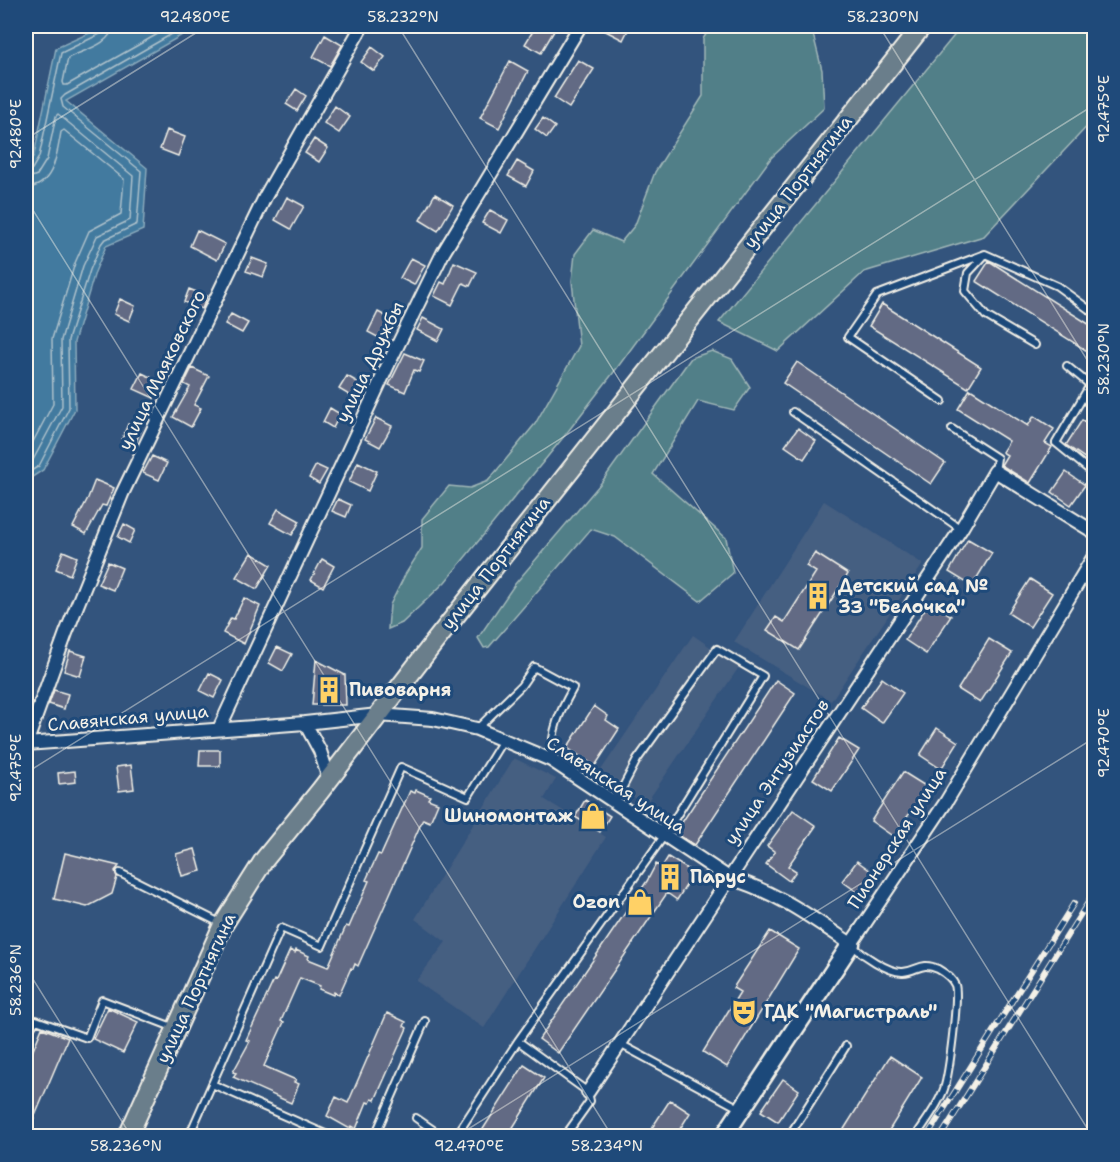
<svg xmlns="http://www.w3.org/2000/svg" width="1120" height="1162" font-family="'Shantell Sans',sans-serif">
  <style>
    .built { fill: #455e81 }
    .green { fill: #517f88; stroke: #a2b8b8; stroke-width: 1.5 }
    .water { fill: #437a9f; stroke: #8aaabc; stroke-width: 1.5 }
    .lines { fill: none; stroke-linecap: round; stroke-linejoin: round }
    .shore { stroke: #adc1cb; stroke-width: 1.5 }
    .building { fill: #626b84; stroke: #f4f1e8; stroke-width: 1.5 }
    .lane-casing { stroke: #f4f1e8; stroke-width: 10 }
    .street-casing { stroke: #f4f1e8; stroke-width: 16 }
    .secondary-casing { stroke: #f4f1e8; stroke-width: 21 }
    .primary-casing { stroke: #f4f1e8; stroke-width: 22 }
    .lane { stroke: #1f4a7a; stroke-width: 6 }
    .street { stroke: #1f4a7a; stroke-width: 12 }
    .secondary { stroke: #1f4a7a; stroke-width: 16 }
    .primary { stroke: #6b7e8b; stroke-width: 18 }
    .rail-casing { stroke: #f4f1e8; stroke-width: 6 }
    .rail { stroke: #1f4a7a; stroke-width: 4; stroke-dasharray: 11; stroke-linecap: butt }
    .ticks { fill: none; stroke: #f4f1e8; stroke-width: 1.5; stroke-opacity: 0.45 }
    .labels { text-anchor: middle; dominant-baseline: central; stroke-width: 6; stroke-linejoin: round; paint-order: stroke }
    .street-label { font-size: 18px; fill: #f4f1e8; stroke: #1f4a7a }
    .poi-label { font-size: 18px; font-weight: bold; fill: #f4f1e8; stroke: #1f4a7a; text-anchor: start }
    .neatline { fill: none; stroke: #f4f1e8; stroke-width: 2 }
    .ticks-label { font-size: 15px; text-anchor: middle; fill: #f4f1e8 }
  </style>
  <rect width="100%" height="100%" fill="#33547d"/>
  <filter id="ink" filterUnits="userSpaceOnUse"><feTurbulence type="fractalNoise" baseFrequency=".0167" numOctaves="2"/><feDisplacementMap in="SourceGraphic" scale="12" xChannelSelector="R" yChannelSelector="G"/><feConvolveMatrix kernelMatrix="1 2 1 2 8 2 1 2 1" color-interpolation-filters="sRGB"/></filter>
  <g filter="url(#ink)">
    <path class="built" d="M824,501L923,564L831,701L734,642Z
      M693,635L739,667L645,805L599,773Z
      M514,758L556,779L544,799L606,837L484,1028L416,981L446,942L415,919Z"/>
    <path class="green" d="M711,26H811L822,70L824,108L771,158L617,368L566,434L445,582L402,623L388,629L390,605L406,573L422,548V519L449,486L470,488L488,481L535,424L579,346L572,281L575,254L593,230L621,242L635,225L655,172L703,96V39Z
      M962,26H1094V119L984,236L864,272L778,351L719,322Z
      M712,351L732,359L750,387L734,410L698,401L653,474L726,538L733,573L700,601L615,537L591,529L489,647L484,648L478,638L515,584L601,483L691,358Z"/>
    <path class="water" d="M105,26H198L66,101L147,168L143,230L106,246L95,272L74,342L75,409L43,470L26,481V170L34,155L56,48Z"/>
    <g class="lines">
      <path class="shore" d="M113,26C111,45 83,50 68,58L63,82L64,85H67L172,26
        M26,171L32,169L39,157L61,53L102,33L105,26
        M26,179L37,175L47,159L56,116L58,114L133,176L130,220L97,236L83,266L61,340L62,406L33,460L26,465
        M26,188C54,187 57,154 61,132L64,130L124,179L121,214L89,231L75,263L52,339L53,404L26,455
        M26,474L39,466L69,408L68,340L90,270L101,244L104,240L137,224L141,171L63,107L61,99L65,95L186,26"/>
    </g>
    <path class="building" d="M536,26H557L541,53L525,44Z
      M596,26H630L623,40Z
      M325,35L342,45L330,66L313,57Z
      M372,47L385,57L374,71L361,62Z
      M578,60L594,69L569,108L554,98Z
      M510,61L528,71L499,128L480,118Z
      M296,89L306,96L297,111L286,104Z
      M335,106L350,117L339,133L324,123Z
      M543,118L555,127L547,138L535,129Z
      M167,130L185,137L178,156L160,149Z
      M314,139L328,148L319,162L305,153Z
      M517,161L534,171L526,186L508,176Z
      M435,194L453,205L438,231L420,220Z
      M287,197L304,206L291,229L275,220Z
      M490,210L508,220L501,233L482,223Z
      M197,230L225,244L217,260L190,246Z
      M252,258L268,264L263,277L246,271Z
      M411,258L425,265L414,285L400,278Z
      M989,261L1095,328V356L976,281Z
      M454,262L477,272L470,286L463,283L452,305L434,296L441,282L445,284Z
      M189,289L207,296L202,309L184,302Z
      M120,299L135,306L129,321L114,314Z
      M882,304L981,367L968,388L869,326Z
      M378,312L393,320L383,340L368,332Z
      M231,314L248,323L242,333L225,324Z
      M423,318L444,329L438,341L417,330Z
      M405,353L424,361L419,372L414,370L405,392L389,385Z
      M797,362L945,463L931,484L783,383Z
      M192,368L209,376L194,405L201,408L191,427L173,417L190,387L184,384Z
      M142,373L161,382L154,398L134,389Z
      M347,376L361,384L354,398L339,389Z
      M970,389L1028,426L1034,416L1054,429L1045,443L1052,447L1030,483L1001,465L1007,455L1002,452L1009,441L958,409Z
      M330,408L340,414L333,428L323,422Z
      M376,418L392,426L380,447L365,439Z
      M1082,420L1095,428V465L1066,445Z
      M128,424L141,430L135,444L122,439Z
      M798,428L816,441L804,459L785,446Z
      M152,456L167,463L159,480L143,473Z
      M358,462L377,471L368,491L349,482Z
      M316,465L327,470L319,484L309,478Z
      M1066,472L1085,485L1071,505L1052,492Z
      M95,480L114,488L106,506L102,505L86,534L73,527L88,498Z
      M338,499L351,505L346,517L332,511Z
      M278,509L300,521L292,535L270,523Z
      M124,524L135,530L129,543L118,537Z
      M968,539L992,553L972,586L949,572Z
      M63,551L77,557L70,575L56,569Z
      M251,553L271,565L257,589L236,577Z
      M815,553L848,574L799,650L767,630L776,617L784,622L816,572L806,566Z
      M322,559L334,566L323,587L311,580Z
      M108,562L122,568L113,590L98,584Z
      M1030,579L1052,593L1030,627L1008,613Z
      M244,598L260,606L244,644L223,633L231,618L234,619Z
      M930,601L951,616L926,654L905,640Z
      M989,639L1012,653L980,703L958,689Z
      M277,647L292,654L283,671L269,663Z
      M70,651L86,656L80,676L64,671Z
      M316,660L345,675L346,705H312Z
      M209,673L223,680L214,698L200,691Z
      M882,678L903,693L882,723L861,708Z
      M776,680L795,693L695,845L675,833Z
      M54,690L68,694L64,709L49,704Z
      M594,706L608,716L606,720L619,729L595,766L567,748Z
      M937,728L958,742L941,769L920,755Z
      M839,738L859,750L832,791L813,779Z
      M200,750H220V766H199Z
      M131,765L134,789L119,791L116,767Z
      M75,771L76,782L59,784L58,773Z
      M903,772L927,787L894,837L871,821Z
      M416,790L430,796L428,799L438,803L430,822L423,819L358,966L355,964L353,969L351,968L339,995L334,992L333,995L319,989L320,986L300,978L281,1021L284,1022L264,1066L296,1080L294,1082L299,1084L291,1103L233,1077L236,1073L233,1072L250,1041L246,1040L274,980L276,981L290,950L295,953L296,950L309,956L308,959L328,967L346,926L349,927L369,881L366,880L378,854L381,855L410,791L415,793Z
      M585,800L610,816L600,832L575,817Z
      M793,810L816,826L788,866L796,871L789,881L766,864L775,852L767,846Z
      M195,849L201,871L182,876L176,854Z
      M65,853L119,866L115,871L117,877L112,894L87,907L54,899Z
      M668,857L694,873L677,900L667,893L558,1053L539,1039L647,881L656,864L662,867Z
      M857,861L875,874L860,894L842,881Z
      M770,931L799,949L727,1067L703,1052L740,992L733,988Z
      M108,1008L138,1022L123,1053L93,1039Z
      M387,1013L406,1022L404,1026L407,1028L375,1100L372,1099L370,1103L367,1102L356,1129L351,1126L350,1129L327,1116L336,1097L348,1103Z
      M42,1028L68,1038L26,1137V1067Z
      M890,1056L922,1077L885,1137H839Z
      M524,1065L544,1078L507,1137H478Z
      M783,1079L799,1090L778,1122L761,1111Z
      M670,1100L690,1113L675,1137H646Z"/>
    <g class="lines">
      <defs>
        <path id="lane" d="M983,257L968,273L965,291L986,316L1035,345
          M1067,366L1090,385L1056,443L1094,474
          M942,401L848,337L877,295L985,254L1057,286L1094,313
          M793,412L961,529
          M952,429L997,458L995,471
          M478,728L521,686L534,667L573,688C558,715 552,729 551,760
          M120,873L222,924
          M851,945C862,954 888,973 903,972C918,971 921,961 938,969C945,973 952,978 955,985C959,997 949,1075 944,1089C938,1106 925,1122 916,1136
          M26,1035L36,1020L87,1038L102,1000L175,1028
          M518,1041L588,1092L590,1101L565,1136
          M620,1044L741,1109
          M212,1084L330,1136
          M416,1118L442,1136
          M189,1136L281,928L322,946L401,767L468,797L503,740
          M376,1136L377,1131L425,1021
          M456,1136L518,1041L664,836L763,676L717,649L637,760L615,802
          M789,1136L846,1046"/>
        <path id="street" d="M305,723L320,751L329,779
          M219,729L389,363L443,253L580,26
          M26,744L305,723L378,715L433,719L477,729L551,760L729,878C775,891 811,917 851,944L946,802L1094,556
          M26,744L66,633L122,494L265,197L362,26
          M588,1092L961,529L995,471L1094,532"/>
        <path id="secondary" d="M724,1136L851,944"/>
        <path id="primary" d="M128,1136L223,925L264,860L320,791L433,644L922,26"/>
      </defs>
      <use href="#lane" class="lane-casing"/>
      <use href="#street" class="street-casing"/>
      <use href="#secondary" class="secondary-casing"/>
      <use href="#primary" class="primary-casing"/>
      <use href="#lane" class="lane"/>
      <use href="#street" class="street"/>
      <use href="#secondary" class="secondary"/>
      <use href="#primary" class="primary"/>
      <defs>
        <path id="rail" d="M927,1136L1074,903
          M941,1136L1094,893"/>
      </defs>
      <use href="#rail" class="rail-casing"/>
      <use href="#rail" class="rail"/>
    </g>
  </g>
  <path class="ticks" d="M398,26L1092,1136M879,26L1094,371M26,139L207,26M26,199L612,1136M26,773L1094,105M26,968L131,1136M457,1136L1094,738"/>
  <defs>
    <symbol id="building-bare" viewBox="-9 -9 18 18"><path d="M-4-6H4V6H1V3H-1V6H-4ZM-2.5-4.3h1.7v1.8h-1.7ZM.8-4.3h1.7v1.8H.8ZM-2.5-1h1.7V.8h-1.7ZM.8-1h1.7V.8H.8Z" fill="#ffd166" stroke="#1f4a7a" stroke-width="2.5" paint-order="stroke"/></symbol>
    <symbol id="shop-bare" viewBox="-9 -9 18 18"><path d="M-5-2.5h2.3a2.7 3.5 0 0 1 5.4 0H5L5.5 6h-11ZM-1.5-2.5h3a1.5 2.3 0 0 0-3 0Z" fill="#ffd166" stroke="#1f4a7a" stroke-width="2.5" paint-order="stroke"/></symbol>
    <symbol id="theatre-bare" viewBox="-9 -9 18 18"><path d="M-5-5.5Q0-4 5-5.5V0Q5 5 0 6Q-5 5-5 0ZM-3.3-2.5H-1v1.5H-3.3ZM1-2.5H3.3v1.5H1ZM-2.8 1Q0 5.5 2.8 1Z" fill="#ffd166" stroke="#1f4a7a" stroke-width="2.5" paint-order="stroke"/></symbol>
  </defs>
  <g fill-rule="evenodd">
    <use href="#building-bare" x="799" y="577" width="38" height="38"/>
    <use href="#building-bare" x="310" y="671" width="38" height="38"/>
    <use href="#shop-bare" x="574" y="797" width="38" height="38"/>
    <use href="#building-bare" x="651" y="858" width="38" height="38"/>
    <use href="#shop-bare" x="621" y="883" width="38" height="38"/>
    <use href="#theatre-bare" x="725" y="993" width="38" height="38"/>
  </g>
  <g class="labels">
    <g class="street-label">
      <text transform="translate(798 182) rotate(-52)">улица Портнягина</text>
      <text transform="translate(370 362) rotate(-64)">улица Дружбы</text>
      <text transform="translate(162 370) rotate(-64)">улица Маяковского</text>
      <text transform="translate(496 563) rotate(-52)">улица Портнягина</text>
      <text transform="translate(128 718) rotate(-5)">Славянская улица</text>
      <text transform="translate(777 772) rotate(-56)">улица Энтузиастов</text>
      <text transform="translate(616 785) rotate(33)">Славянская улица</text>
      <text transform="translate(897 838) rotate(-57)">Пионерская улица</text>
      <text transform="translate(196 988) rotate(-65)">улица Портнягина</text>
    </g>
    <g class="poi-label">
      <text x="838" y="586">Детский сад №<tspan x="838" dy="21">33 "Белочка"</tspan></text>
      <text x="349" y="690">Пивоварня</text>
      <text x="573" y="816" text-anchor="end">Шиномонтаж</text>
      <text x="690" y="877">Парус</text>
      <text x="620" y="902" text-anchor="end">Ozon</text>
      <text x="764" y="1012">ГДК "Магистраль"</text>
    </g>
  </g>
  <rect width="1120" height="1162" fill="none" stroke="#1f4a7a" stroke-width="66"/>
  <rect x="33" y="33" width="1054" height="1096" class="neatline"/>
  <g class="ticks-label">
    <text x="195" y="22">92.480°E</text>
    <text x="403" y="22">58.232°N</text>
    <text x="883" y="22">58.230°N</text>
    <text transform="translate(1104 109) rotate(-90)" y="5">92.475°E</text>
    <text transform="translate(16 134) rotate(-90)" y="5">92.480°E</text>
    <text transform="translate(1104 359) rotate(-90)" y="5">58.230°N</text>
    <text transform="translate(1104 743) rotate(-90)" y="5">92.470°E</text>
    <text transform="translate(16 768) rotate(-90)" y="5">92.475°E</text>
    <text transform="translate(16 980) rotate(-90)" y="5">58.236°N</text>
    <text x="126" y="1151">58.236°N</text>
    <text x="469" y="1151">92.470°E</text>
    <text x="607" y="1151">58.234°N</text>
  </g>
</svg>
